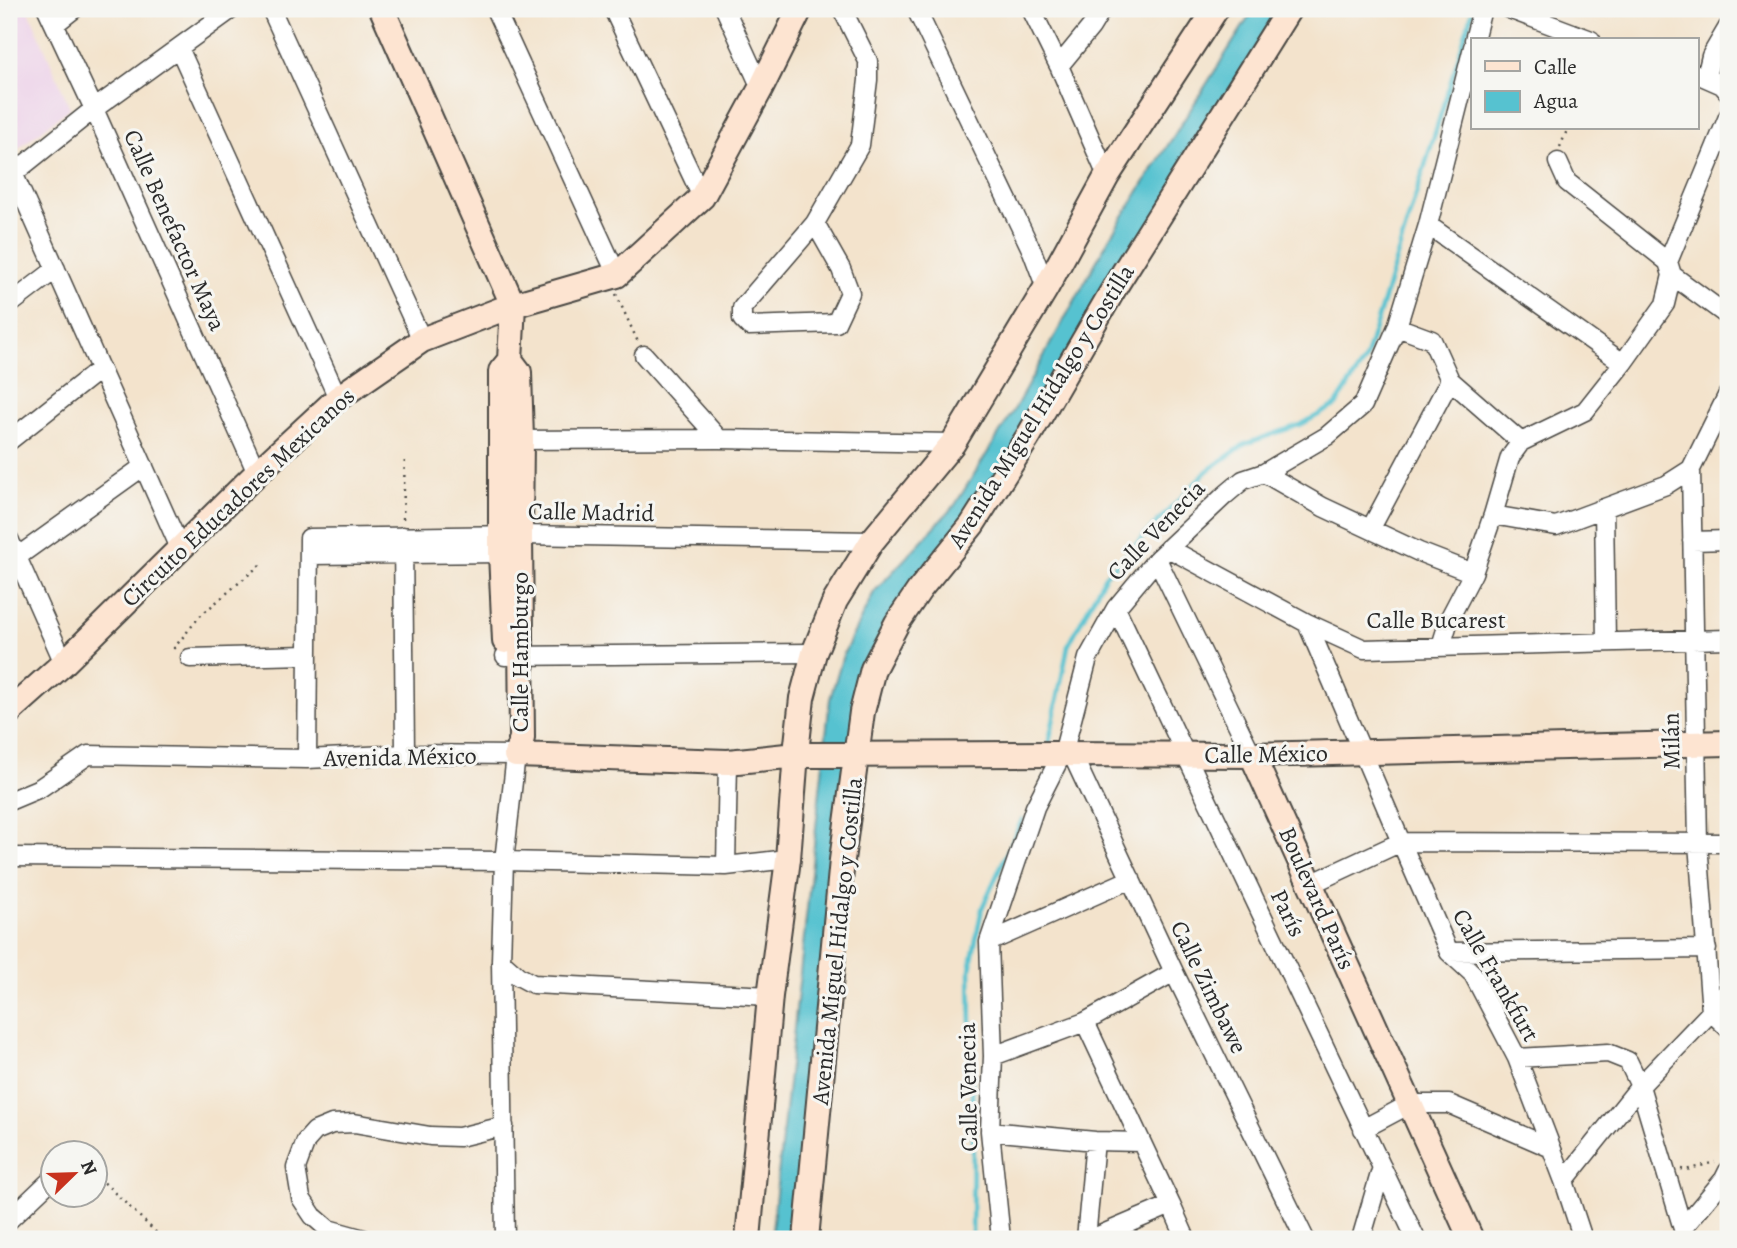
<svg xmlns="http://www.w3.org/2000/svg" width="1737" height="1248" font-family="Alegreya,serif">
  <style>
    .built { fill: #edd1e9 }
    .water { fill: #56c2d0; stroke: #40767e; stroke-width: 2 }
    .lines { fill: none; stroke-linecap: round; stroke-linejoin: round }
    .stream { stroke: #56c2d0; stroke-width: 4.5 }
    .street-casing { stroke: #494743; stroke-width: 21 }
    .secondary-casing { stroke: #494743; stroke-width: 28 }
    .path { stroke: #494743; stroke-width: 2.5; stroke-dasharray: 2 5; stroke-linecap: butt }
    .street { stroke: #fff; stroke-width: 18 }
    .secondary { stroke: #fde4d1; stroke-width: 24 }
    .labels { text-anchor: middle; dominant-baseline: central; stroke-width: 6; stroke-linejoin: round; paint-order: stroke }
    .street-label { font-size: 24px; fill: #2b2b2b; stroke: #f6f6f2 }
  </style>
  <rect width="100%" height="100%" fill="#f6f6f2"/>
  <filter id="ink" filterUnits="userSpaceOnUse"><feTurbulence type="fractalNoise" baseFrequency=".0143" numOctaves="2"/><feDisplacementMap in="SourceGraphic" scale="14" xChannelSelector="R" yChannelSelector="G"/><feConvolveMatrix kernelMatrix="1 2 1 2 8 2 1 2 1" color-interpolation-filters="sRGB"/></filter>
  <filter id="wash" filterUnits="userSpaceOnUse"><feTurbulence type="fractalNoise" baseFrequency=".00686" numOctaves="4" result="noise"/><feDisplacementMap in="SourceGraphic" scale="28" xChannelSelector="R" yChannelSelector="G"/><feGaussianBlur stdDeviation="1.57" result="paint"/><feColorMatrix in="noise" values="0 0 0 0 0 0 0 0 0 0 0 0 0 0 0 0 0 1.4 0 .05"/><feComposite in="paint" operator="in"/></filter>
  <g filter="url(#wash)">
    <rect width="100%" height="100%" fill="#f3e3cc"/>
    <path class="built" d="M9,9H28L70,108L10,155L9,152Z"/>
    <path class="water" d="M1254,9H1283L1020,442L882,638L796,1239H771L830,699L843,655L874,592L955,505L1014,410L1110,237Z"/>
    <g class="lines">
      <path class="stream" d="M1048,747L1068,646L1105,576L1207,471L1245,444L1302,424L1336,405L1365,360L1472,13
        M972,1239L973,1140L970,970L982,908L1022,820"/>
    </g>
  </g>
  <g filter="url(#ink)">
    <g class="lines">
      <defs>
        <path id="street" d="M47,9L94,109L257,473
          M271,9L422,340
          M495,9L617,275
          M613,9L702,197
          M725,9L761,88
          M916,9L1032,251L1046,288
          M1031,9L1059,66L1107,176
          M1509,9L1591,40
          M55,24L74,9
          M1474,40L1482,9
          M179,48L338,398
          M1059,66L1091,27L1102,9
          M1697,74L1722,85L1728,92
          M1706,77L1711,56L1728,27
          M1558,162L1567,182L1668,262
          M9,164L180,548
          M9,177L94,109L232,9
          M815,223L841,269L850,293L836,323L749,326L742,319V308L815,223L860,145L868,80V61L842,9
          M1428,225L1623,363
          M1672,275L1728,316
          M9,305L56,269
          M1397,327L1432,340L1450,380L1521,442
          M644,355L719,439
          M512,440L719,439L953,443
          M9,441L100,369
          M1521,442L1585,411L1623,363L1665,304L1672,275L1668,262L1728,117
          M1691,469L1698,843L1711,1012
          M1264,473L1323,507L1419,552L1473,573
          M1604,508L1606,642
          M1493,515L1510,457L1521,442
          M1371,528L1450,380
          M403,536L405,754
          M9,539L64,663
          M1692,541L1728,540
          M1168,548L1307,623L1364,649L1728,639
          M309,555L503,553L511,551
          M17,557L144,466
          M1157,559L1252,755
          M1116,608L1416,1239
          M1307,623L1401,842L1449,952L1473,974L1517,1058L1564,1181L1583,1239
          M1441,646L1450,617L1473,573L1493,515L1556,526L1666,485L1691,469L1728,394
          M505,656L814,653
          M190,658L308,655
          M1072,754L1174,972L1305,1239
          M307,759L309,538L520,535L872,541
          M9,801L40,788L88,755L307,759L405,754L516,755L504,861L501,961L505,1239
          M9,857L504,861L726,866L788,859
          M726,866L728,762
          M1311,884L1401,842L1728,843
          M989,942L1131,879
          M1449,952L1707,949
          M501,961L518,976L533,984L770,996
          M1711,1012L1728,1028
          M1085,1022L1171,1205L1186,1239
          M993,1056L1085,1022L1174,972
          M1517,1058L1608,1053L1628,1061L1640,1086L1686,1239
          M1363,1129L1410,1104H1449L1549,1147
          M990,1131L1095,1141L1141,1142
          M1564,1181L1640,1086L1711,1012L1728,991
          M9,1220L52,1179
          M1683,1228L1724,1179L1728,1171
          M364,1239L328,1229L313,1216L301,1198L296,1168L306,1141L315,1131L332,1124L354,1123L430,1136L459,1137L504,1126
          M1001,1239L990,1131L993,1056L989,942L1035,807L1064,750L1088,658L1116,608L1157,559L1224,496L1243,480L1264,473L1327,436L1363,405L1397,327L1428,225L1473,47
          M1086,1239L1095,1141
          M1091,1239L1171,1205
          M1361,1239L1382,1167"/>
        <path id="secondary" d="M382,9L513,305L510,360L519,372L521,440L520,535L522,738L516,755
          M505,641L501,553V371L510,360
          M9,712L64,663L257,473L338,398L422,340L513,305L617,275L702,197L761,88L800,9
          M516,755L728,762L796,755L1057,754L1252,755L1728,743
          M1252,755L1471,1239
          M748,1239L770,996L788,859L796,753L802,698L814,653L835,601L872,541L953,443L1046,288L1107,176L1216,9
          M806,1239L842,860L862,712L873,669L897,623L920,589L972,525L1028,437L1116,285L1289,9"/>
      </defs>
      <use href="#street" class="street-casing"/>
      <use href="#secondary" class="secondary-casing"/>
      <path class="path" d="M1560,147L1568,128
        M616,294L638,342
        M403,519L405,456
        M175,648H174L200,616L261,564
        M1681,1169L1686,1170L1715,1162
        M94,1173L163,1239"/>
      <use href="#street" class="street"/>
      <use href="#secondary" class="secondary"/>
    </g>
  </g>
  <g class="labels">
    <g class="street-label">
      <text transform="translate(175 230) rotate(66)">Calle Benefactor Maya</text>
      <text transform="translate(1041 406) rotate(-58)">Avenida Miguel Hidalgo y Costilla</text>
      <text transform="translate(238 497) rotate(-43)">Circuito Educadores Mexicanos</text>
      <text transform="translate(591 512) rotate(1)">Calle Madrid</text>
      <text transform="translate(1156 530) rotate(-46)">Calle Venecia</text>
      <text x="1436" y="620">Calle Bucarest</text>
      <text transform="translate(520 652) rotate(-90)">Calle Hamburgo</text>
      <text transform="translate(1671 741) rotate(-91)">Milán</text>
      <text transform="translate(1266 754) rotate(-1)">Calle México</text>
      <text transform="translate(400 757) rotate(-1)">Avenida México</text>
      <text transform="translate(1317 898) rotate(66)">Boulevard París</text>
      <text transform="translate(1288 913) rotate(64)">París</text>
      <text transform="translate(837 941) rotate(-84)">Avenida Miguel Hidalgo y Costilla</text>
      <text transform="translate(1496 975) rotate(60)">Calle Frankfurt</text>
      <text transform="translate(1209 987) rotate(64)">Calle Zimbawe</text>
      <text transform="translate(968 1087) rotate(-91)">Calle Venecia</text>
    </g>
  </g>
  <rect width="1737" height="1248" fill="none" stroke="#f6f6f2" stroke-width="35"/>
  <rect x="1471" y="38" width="228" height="91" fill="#f6f6f2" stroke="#a5a5a2" stroke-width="2"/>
  <rect x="1485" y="61" width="35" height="10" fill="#fde4d1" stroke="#a5a5a2" stroke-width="2"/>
  <text x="1534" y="74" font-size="21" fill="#2b2b2b">Calle</text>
  <rect x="1485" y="91" width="35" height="21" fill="#56c2d0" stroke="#a5a5a2" stroke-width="2"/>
  <text x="1534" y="108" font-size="21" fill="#2b2b2b">Agua</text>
  <g transform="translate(74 1174) rotate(67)"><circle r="33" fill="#f6f6f2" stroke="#a5a5a2" stroke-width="2"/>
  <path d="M0-5L12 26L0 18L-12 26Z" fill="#c8321e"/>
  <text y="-10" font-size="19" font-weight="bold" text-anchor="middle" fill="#2b2b2b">N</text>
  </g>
</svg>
